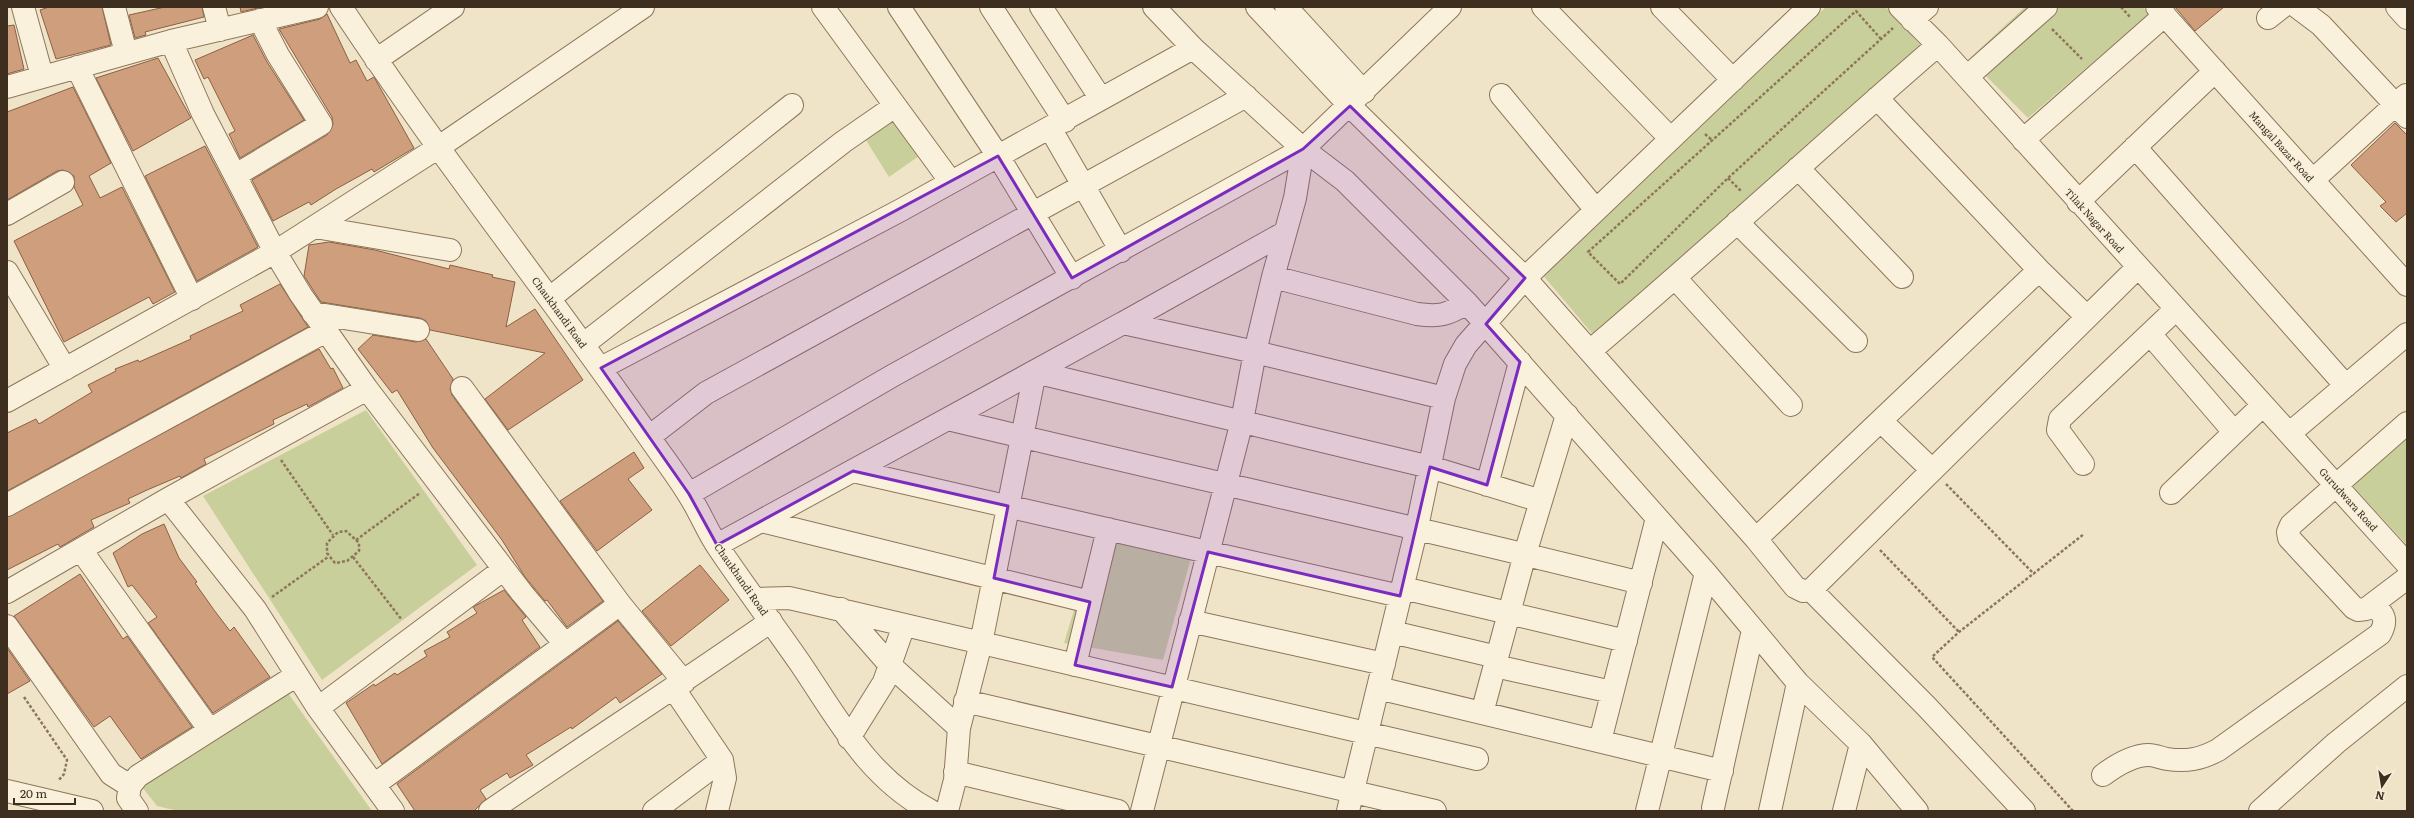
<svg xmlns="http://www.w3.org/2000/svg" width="2414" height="818" font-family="Literata,serif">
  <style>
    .green { fill: #c9cf9b }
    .building { fill: #cf9f7d; stroke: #8d5f41 }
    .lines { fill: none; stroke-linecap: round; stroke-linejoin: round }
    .minor-casing { stroke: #8d765c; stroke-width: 24 }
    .path { stroke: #8d765c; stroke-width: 2.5; stroke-dasharray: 3 2; stroke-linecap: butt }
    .minor { stroke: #faf1dc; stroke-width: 22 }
    .marked { fill: #7b2cbf; fill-opacity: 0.2; stroke: #7b2cbf; stroke-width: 3; stroke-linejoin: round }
    .labels { text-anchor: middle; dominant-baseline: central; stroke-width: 3; stroke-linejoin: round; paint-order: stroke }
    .street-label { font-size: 10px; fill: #3d2e20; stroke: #f7eed8 }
  </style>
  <rect width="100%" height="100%" fill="#f0e4c8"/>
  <path class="green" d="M1826,7H1886L1922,47L1595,337L1541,273L1703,118Z
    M2025,7H2143L2149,14L2028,118L1969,59Z
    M886,107L919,156L889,177L857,126Z
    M366,410L477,565L322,680L203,496Z
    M2407,419V545L2342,474Z
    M1099,527L1194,547L1163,660L1064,643Z
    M283,686L372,811H178L157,806L135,778Z"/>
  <path class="building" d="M49,7H102L111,45L56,59L40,10Z
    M165,7H202L204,17L145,32L146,35L135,38L129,15Z
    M240,7H262L241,12Z
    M2175,7H2224L2195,31Z
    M327,14L350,63L356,60L367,81L374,77L414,148L374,172L372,169L336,189L311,205L309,202L273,221L252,180L327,135L333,124L332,117L279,29L320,19Z
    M14,25L24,69L7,74V26Z
    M253,35L267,62L304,120L240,158L229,134L235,131L208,77L204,79L195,60Z
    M158,58L191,118L133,151L96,78Z
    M73,87L111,163L89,176L100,198L122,187L175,292L153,304L149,297L64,342L14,241L83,205L74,187V176L63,170L57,171L7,200V112Z
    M2395,123L2407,135V213L2396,222L2380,206L2386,202L2351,165Z
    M205,146L258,247L197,281L145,176Z
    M329,242L375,250L449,269L450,265L493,275L492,277L515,282L506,327L535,309L583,380L508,430L485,399L545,353L430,330L426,321L420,318L321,302L304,276L309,245Z
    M280,284L308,327L7,491V433L36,419L39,424L92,392L88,385L116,371L115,369L138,360L139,362L191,339L190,336L243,311L240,305Z
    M373,335L416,342L426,339L453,379L450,389L452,395L603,601L567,627L547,600L545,601L525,577L502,540L433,448L397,390L392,393L358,349Z
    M319,349L331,369L333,368L343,388L308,407L307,404L273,420L274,424L204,459L206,464L181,478L180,476L147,490L128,499L130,503L91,520L94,527L60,547L58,544L7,570V517Z
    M634,452L644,468L628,479L652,510L597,551L560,501Z
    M164,524L179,558L197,582L195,583L214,610L230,631L234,627L270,677L213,713L148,623L157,617L132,585L128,587L113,553L142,534Z
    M700,565L729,600L671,646L642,611Z
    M80,574L123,639L127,636L192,727L141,759L110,716L94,727L14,616Z
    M504,590L526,617L522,620L540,647L382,764L346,703L374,684L375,686L395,673L397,675L427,656L424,651L450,637L447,632L477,613L473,607Z
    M618,621L662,674L620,703L616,697L572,729L571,727L526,755L533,765L510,778L507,773L480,790L486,799L474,811H415L397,784Z
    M7,648L30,681L7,694Z"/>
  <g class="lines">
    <defs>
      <path id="minor" d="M23,7L42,76
        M114,7L126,53
        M214,7L220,30
        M341,7C438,154 548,292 649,437C662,456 677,475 689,495C700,512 707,531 718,547C744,586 773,624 800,663C838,719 868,778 931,811
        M823,7L951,182
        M899,7L998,156L1072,278
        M991,7L1065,121
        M1041,7L1101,99
        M1154,7L1193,48L1303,149L1345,181L1467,303L1706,573L1798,683L1861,744L1917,811
        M1257,7L1350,106L1525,278L1756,539L1795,587L1803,591L1811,590L2137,268
        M1286,7L1364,92
        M1543,7L1670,138
        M1662,7L1733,80
        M1900,7L1938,45L2407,564
        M2157,7L2407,285
        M2297,7L2321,25L2407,117
        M2397,7L2407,18
        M2268,18L2282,7
        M1912,20L1927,7
        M171,41L203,114L275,252L301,295L367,389L522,593L565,644
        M376,60L453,7
        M77,67L192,299
        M1967,77L2046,7
        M7,87L171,41L317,7
        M1501,95L1596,210
        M1877,98L2039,270L2086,316
        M1050,128L1121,251
        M2023,140L2165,15
        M2135,147L2346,386
        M1798,168L1902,277
        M236,175L321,124L278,55L260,20
        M2313,180L2406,95
        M2078,202L2215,71
        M7,214L63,182
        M1737,222L1856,341
        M315,227L450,250
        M7,272L65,369
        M1273,277L1417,314C1440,317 1447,315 1467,303
        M1676,279L1791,405
        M550,298L792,105
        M313,313L418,330
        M1123,323L1284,233
        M2150,334L2234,432
        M584,344L843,142L895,106
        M1590,351C1708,251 1821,146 1938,45
        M601,368L901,210L1193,48
        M462,388L620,604L684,682
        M7,401L275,252L439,147L643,7
        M948,419C1179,475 1410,525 1641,583
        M1881,421L1932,470
        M2407,423L2291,525L2288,532L2289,538L2354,608L2358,610L2366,609L2407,578
        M2290,433L2407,334
        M649,437L706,393L1246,96
        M2083,464L2058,430L2060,419L2175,310
        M853,471L1400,596
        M1487,485L1520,362
        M2171,493L2262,406
        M689,494L892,376L1303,149L1450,7
        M168,499L255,609L318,708L393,811
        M7,505L326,331
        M761,521L1090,602
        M1756,539L2039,270
        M717,545L1123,323L1255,352L1444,398
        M81,550L209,729
        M1403,588L1626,641
        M1811,590L1927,707L2024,811
        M7,592L168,499L367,389
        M755,599L789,598L811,603L1477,759
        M841,609L890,665L959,728
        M1190,621L1384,664
        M7,626L111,774L130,786
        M1392,632L1497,657
        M1075,665L1108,529
        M1495,666L1612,692
        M1378,688L1722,771
        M674,689L722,760L725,778L717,811
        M965,701L1435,811
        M318,708L504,569
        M1482,713L1525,554L1567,415
        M849,738L884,682L904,625
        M1600,741L1657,518
        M955,772L1118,811
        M2103,775C2115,766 2132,755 2149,755C2155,755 2161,758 2167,759C2187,762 2201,759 2218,750L2380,634C2388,620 2384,614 2373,604
        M374,785L620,604
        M7,791L92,811
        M1713,808L1753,630
        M137,811L128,798L130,786L138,776L297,675
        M490,811C583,747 678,686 771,621
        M654,811L722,760
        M947,811L955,780L959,728L981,643L1035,372L1430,467L1541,501
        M1142,811L1242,421L1255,352L1273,277L1295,198L1303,149
        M1348,811L1417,527L1444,398L1455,364L1466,345L1525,278L1809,7
        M1647,811L1706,573
        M1770,811L1798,683
        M1844,811L1861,744
        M2260,811L2336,743L2407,686"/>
    </defs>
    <use href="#minor" class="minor-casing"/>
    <path class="path" d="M2121,7L2130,17
      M2052,29L2082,59
      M1881,39L1856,11L1588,252L1620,284L1728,178L1881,39L1893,28
      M1705,134L1712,140
      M1728,178L1741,191
      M281,460L333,535
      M1946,484L2034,574
      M356,540L359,543V551L347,561L335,563L327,553V543L338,532L346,531L356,540L420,493
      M1880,550L1959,632
      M353,557L402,620
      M272,597L328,557
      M24,697L67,760L64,774L58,781
      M2073,811L1932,657L1959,632L2084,534"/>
    <use href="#minor" class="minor"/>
  </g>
  <path class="marked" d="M1350,106L1525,278L1486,324L1520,362L1487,485L1430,467L1400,596L1208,552L1172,687L1075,665L1090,602L994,578L1008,506L853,471L717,545L689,494L601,368L998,156L1072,278L1303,149Z"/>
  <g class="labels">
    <g class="street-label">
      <text transform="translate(2282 146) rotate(48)">Mangal Bazar Road</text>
      <text transform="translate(2095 220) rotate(48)">Tilak Nagar Road</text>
      <text transform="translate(560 312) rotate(54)">Chaukhandi Road</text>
      <text transform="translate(2349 499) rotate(48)">Gurudwara Road</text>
      <text transform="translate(742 579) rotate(55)">Chaukhandi Road</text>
    </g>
  </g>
  <rect width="2414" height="818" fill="none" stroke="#3d2e20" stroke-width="16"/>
  <g transform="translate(2382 786) rotate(192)" stroke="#f7eed8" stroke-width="3" paint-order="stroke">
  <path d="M0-3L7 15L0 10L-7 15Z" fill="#3d2e20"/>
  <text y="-6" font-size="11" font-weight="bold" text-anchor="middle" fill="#3d2e20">N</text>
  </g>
  <path d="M14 798v6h61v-6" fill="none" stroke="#3d2e20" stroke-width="2"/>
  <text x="20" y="798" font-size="12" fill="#3d2e20" stroke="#f7eed8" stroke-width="3" paint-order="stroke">20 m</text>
</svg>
